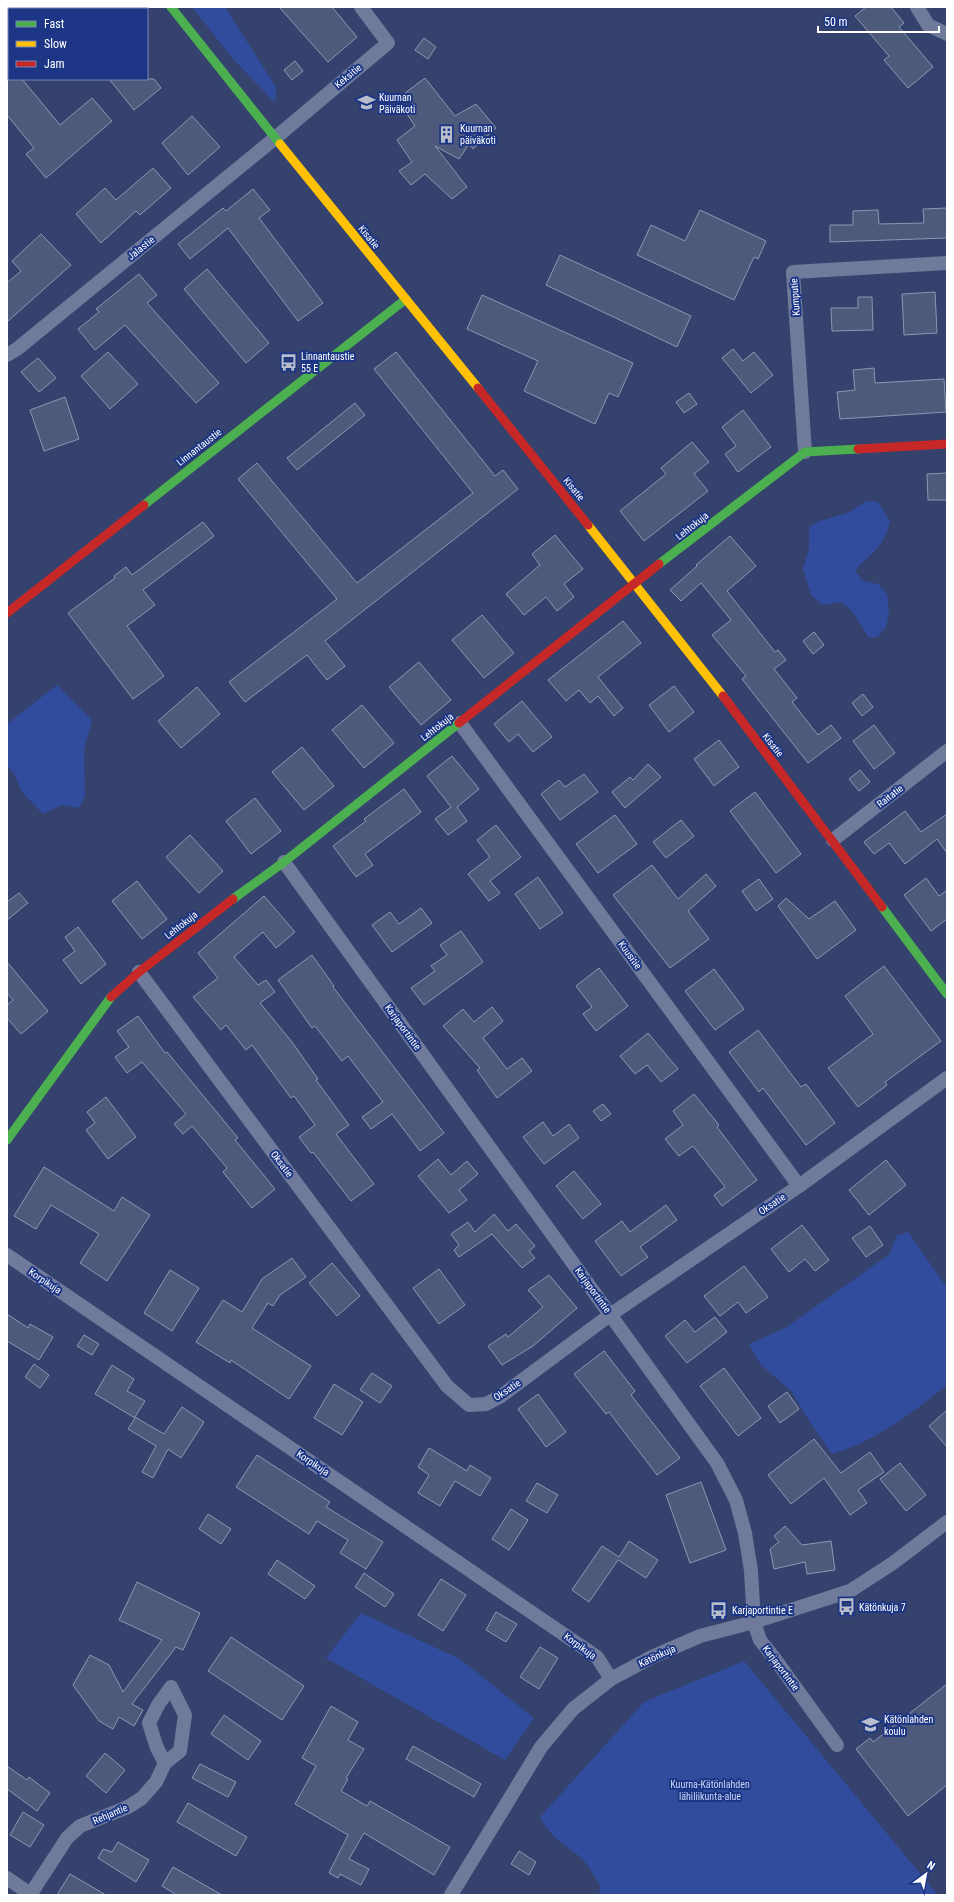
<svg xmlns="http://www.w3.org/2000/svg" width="954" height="1902" font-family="'Roboto Condensed',sans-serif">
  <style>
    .green { fill: #314c9c }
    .building { fill: #4e5a7c; stroke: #8e97b1 }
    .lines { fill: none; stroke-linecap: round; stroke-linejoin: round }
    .street { stroke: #707a9b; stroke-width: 14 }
    .fast { stroke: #4caf50; stroke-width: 9 }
    .slow { stroke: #ffc107; stroke-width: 9 }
    .jam { stroke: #c62828; stroke-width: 9 }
    .labels { text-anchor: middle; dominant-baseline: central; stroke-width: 4; stroke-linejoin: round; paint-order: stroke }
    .street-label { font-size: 10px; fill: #fff; stroke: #1c3685 }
    .poi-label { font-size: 10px; fill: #fff; stroke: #1c3685; text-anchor: start }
    .park-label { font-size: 10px; fill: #c8d5f8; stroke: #1c3685 }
  </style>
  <rect width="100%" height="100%" fill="#34426d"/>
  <path class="green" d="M192,7H225L276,87L275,103L233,59Z
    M866,501L878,502L890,521C884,549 872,551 855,571L863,581L878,584L887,594L889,612L886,627L878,637L869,638L852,611L841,602L823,605L811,595L803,569L809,548V527L819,521L848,513Z
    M57,685L92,720L84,750L85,796L79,808L62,805L43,814L22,792L14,773L7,766V724Z
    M908,1232L947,1288V1385C912,1413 876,1441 832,1454L811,1424L792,1392L761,1365L749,1344L785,1328L890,1254L896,1236Z
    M361,1613L460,1659L534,1718L505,1760L326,1658Z
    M744,1661L938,1895H599L600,1885C594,1876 588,1864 580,1857C564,1844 549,1836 540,1817L644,1702Z"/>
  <path class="building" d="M279,7H332L357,37L328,62Z
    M866,7H891L904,23L899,27L933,67L908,88L884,60L889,56L855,16Z
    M424,38L436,47L428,59L415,50Z
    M295,61L303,71L292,80L284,70Z
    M425,78L455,116L476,104L496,128L473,149L469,144L459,159L435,146L467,187L452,199L425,174L411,185L399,171L412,162L397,140L415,126L407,114L415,107L405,93Z
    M7,79H22L60,125L92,98L112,121L46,178L26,154L34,148L7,115Z
    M109,79H154L161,88L134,110Z
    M192,116L220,147L188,175L162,143Z
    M153,168L171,188L140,215L136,211L101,243L76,214L105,188L116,200Z
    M253,189L270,210L259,218L323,303L298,321L228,228L190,259L178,244L223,208L226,211Z
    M947,208V238L830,242V225H853V211L878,210L879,224L924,223L923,209Z
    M700,210L766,241L758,259L754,257L734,300L637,255L651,225L685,241Z
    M41,234L71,265L7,322V283L21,271L12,261Z
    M560,255L691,316L677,347L546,285Z
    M207,269L269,343L246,363L184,289Z
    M139,274L157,295L147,303L219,383L196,403L125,325L95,350L78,329L99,312L96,309Z
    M935,292L937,333L904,335L902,294Z
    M482,295L633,363L618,397L609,393L595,424L524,391L538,361L467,329Z
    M858,297H872L873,330L832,331L831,308H858Z
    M733,349L743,361L754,352L773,375L751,393L722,358Z
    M108,352L138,384L110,409L81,376Z
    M396,352L495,476L503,470L518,489L325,641L345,666L327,680L307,655L245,702L229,682L337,599L238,479L257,463L357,583L473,493L374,369Z
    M38,358L56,378L39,392L21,372Z
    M874,368L875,383L944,379L946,412L840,419L837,392L855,390L853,370Z
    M689,393L697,404L684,413L676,402Z
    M65,397L79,439L44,451L30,410Z
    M355,403L365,415L297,470L287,458Z
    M743,410L771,447L738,472L725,454L736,446L722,427Z
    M692,442L709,462L694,474L708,491L644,541L620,511L666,474L661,468Z
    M947,473V500H928L927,474Z
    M203,522L214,536L143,590L155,605L127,626L164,676L133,699L68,613L115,578L114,576L126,567L132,575Z
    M555,535L583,569L564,584L574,597L557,611L546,597L524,615L506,594L540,565L532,554Z
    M730,536L756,566L727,591L775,652L778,650L786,660L774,669L797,698L792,702L818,735L831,725L841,738L808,763L742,679L746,676L712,635L731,620L701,583L681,601L670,590L697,566L696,565Z
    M482,615L514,653L484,678L452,640Z
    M623,621L641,643L598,677L623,708L614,716L598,696L590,703L579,690L566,701L548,680Z
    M814,632L824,645L813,654L803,641Z
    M419,662L451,700L421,725L389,687Z
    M674,686L694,712L669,732L649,705Z
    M197,687L220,714L181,748L158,721Z
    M863,694L873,707L862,716L852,703Z
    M522,701L552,737L533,752L518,734L509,742L494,724Z
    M362,705L394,743L364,768L332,730Z
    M874,725L895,753L874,769L853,741Z
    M719,740L739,767L714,786L694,759Z
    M302,747L334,786L304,810L272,772Z
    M452,756L479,789L457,807L467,821L448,835L435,819L451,807L427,776Z
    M648,764L661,777L625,808L612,792L630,777L633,780Z
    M860,770L870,782L859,791L849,779Z
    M584,774L598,792L560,820L541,794L559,780L565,787Z
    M404,789L421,812L365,854L373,865L356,877L333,846L366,821L364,819Z
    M755,792L801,854L776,873L730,811Z
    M255,798L281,831L251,854L226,821Z
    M905,811L921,832L947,814V853L937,839L905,864L889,843L874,854L864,842Z
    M615,815L637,844L598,873L576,844Z
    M681,820L694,836L666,858L653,842Z
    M496,825L521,857L490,881L500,893L489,901L468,874L490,857L477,840Z
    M190,835L223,871L199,893L166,857Z
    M652,865L678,899L706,874L716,886L688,911L709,939L670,968L613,895Z
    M538,877L563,913L540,929L515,894Z
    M926,878L939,896L947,890V919L931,931L904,895Z
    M759,879L773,899L756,911L742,891Z
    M137,881L167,919L142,939L112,901Z
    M19,893L28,903L7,920V902Z
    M264,896L295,932L276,948L263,932L234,957L258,985L266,980L275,992L260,1003L292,1042L318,1079L316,1080L349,1125L336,1134L374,1184L351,1201L313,1152L311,1153L299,1137L315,1125L294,1096L291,1098L252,1045L246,1050L226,1025L221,1030L193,997L218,978L198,953Z
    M786,898L809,919L835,901L856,930L817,959L778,906Z
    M421,908L432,923L392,952L372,925L390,912L399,924Z
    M78,927L106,964L81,984L63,960L75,951L65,937Z
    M461,931L483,962L424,1005L411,988L435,971L431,966L447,955L440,945Z
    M312,955L334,986L333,987L444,1133L420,1151L392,1114L371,1129L362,1117L383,1102L348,1056L342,1061L315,1026L312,1028L278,980Z
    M7,962L48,1011L21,1034L7,1018V1005L13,1000L7,993Z
    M884,966L941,1041L885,1082L887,1085L858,1107L828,1068L873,1034L845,996Z
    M599,968L628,1006L596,1031L583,1014L592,1007L576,986Z
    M714,969L744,1009L715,1030L685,991Z
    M492,1007L503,1021L483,1038L507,1069L522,1058L532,1071L497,1098L477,1070L480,1068L443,1026L463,1009L474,1022Z
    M138,1016L165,1053L167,1052L238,1138L235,1140L275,1189L252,1208L223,1172L227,1168L192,1126L183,1134L174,1124L186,1114L142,1062L127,1073L115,1057L129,1047L117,1031Z
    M758,1030L801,1087L806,1084L835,1123L806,1145L763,1088L759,1092L729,1052Z
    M648,1033L678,1069L661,1082L647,1065L635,1074L620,1056Z
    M694,1094L719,1125L717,1127L757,1180L722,1206L714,1195L725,1187L693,1146L679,1156L665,1139L683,1125L673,1111Z
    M106,1097L136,1137L108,1159L86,1130L95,1123L87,1112Z
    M603,1104L611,1114L601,1121L593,1111Z
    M543,1122L553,1136L569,1124L579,1138L544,1164L523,1137Z
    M438,1159L451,1175L467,1161L478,1174L459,1190L467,1200L449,1213L418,1176Z
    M886,1160L906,1185L869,1215L849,1190Z
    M44,1167L114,1211L122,1197L150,1215L107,1281L80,1263L99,1234L51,1205L36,1229L14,1216Z
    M574,1171L601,1204L583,1219L556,1186Z
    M666,1205L677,1220L640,1247L648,1257L621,1276L595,1241L622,1221L630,1232Z
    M494,1214L508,1231L516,1224L535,1246L529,1251L535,1258L522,1268L492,1234L459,1257L454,1250L459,1245L451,1234L468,1222L475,1232Z
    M802,1225L829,1260L815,1271L805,1259L789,1272L771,1249Z
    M870,1226L883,1245L866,1257L852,1238Z
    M292,1258L306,1277L280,1295L273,1306L268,1303L252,1328L311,1366L289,1399L231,1360L230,1363L196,1342L223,1300L242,1312L262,1279Z
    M332,1263L360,1296L337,1316L309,1283Z
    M744,1266L768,1297L746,1313L738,1302L720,1316L704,1296Z
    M439,1269L465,1305L439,1324L413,1288Z
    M170,1270L199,1288L172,1331L144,1313Z
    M549,1275L577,1308L533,1346L502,1365L488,1346L506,1334L508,1337L543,1307L528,1290Z
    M7,1314L28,1328L30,1324L53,1337L39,1360L7,1341Z
    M715,1317L727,1332L687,1363L665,1336L685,1320L695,1332Z
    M84,1335L99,1344L92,1355L77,1346Z
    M604,1351L635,1391L631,1395L680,1458L657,1475L609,1412L606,1414L574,1374Z
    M34,1364L49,1375L40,1388L25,1377Z
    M112,1365L134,1379L127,1391L145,1401L135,1417L164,1434L182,1407L204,1422L181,1458L168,1449L153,1478L142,1472L156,1446L128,1429L135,1418L95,1394Z
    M724,1368L761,1418L738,1436L700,1386Z
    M372,1373L392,1386L380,1403L360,1390Z
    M334,1384L363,1402L342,1435L314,1418Z
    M787,1392L799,1409L780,1423L768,1406Z
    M538,1394L566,1432L546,1447L518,1409Z
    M947,1410V1447L929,1426Z
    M814,1439L841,1473L870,1452L884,1472L858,1490L867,1503L850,1515L824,1478L791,1504L768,1475Z
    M429,1448L467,1471L470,1465L491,1478L480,1496L455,1481L440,1506L418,1493L429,1475L418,1467Z
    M257,1455L330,1502L326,1507L383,1542L366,1569L340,1553L348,1540L317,1521L309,1534L236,1487Z
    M900,1463L926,1495L906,1511L880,1479Z
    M701,1482L726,1550L690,1563L666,1495Z
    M537,1483L558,1495L547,1513L526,1501Z
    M511,1509L528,1520L509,1550L492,1539Z
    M208,1514L231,1529L221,1544L199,1529Z
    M785,1526L802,1545L831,1541L835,1570L807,1574L805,1562L774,1569L770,1549L779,1542L774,1536Z
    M629,1541L658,1560L646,1578L618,1560L589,1602L572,1590L602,1546L619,1557Z
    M277,1560L315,1586L305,1599L268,1574Z
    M364,1573L394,1594L385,1607L355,1587Z
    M441,1579L466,1595L443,1631L418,1615Z
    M137,1582L200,1613L183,1650L176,1647L132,1704L143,1710L134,1726L119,1717L113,1729L99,1721L73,1685L90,1655L109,1665L123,1692L162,1640L119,1620Z
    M496,1612L517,1624L506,1642L486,1630Z
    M231,1637L304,1686L282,1720L208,1671Z
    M540,1647L558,1658L539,1689L520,1677Z
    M947,1684V1785L908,1816L856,1749L870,1738L873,1742Z
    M331,1706L358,1722L348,1740L364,1749L346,1778L348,1779L341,1791L367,1806L370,1801L450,1847L434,1875L364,1833L349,1859L369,1869L361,1885L340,1874L338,1878L329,1873L348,1835L295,1804L316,1766L302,1758Z
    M224,1715L261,1741L248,1760L211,1734Z
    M413,1746L481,1784L474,1797L406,1759Z
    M105,1753L125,1770L106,1793L86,1776Z
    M200,1764L236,1782L228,1797L192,1778Z
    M7,1766L27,1780L29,1777L50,1793L37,1811L7,1789Z
    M188,1803L247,1837L236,1856L177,1822Z
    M23,1812L44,1825L30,1847L10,1835Z
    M118,1842L149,1860L136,1882L98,1858L103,1849L112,1852Z
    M519,1851L536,1862L529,1875L511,1864Z
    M173,1867L222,1895H177L162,1886Z
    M70,1874L106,1895H57Z"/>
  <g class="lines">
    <path class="street" d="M917,7L928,25L947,34
      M7,355L17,349L274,139L388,43L361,7
      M805,452L793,272L947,263
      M460,723L799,1186
      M833,840L947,751
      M284,862L717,1463L736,1500L745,1533L751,1571L754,1622L760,1640L775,1659L837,1745
      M139,972L447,1386L469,1405L486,1404L501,1396L610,1315L799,1186L947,1078
      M7,1255L597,1657L611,1679
      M7,1878L30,1894
      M30,1895L67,1838L80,1826L128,1807L142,1798L156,1782L165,1763L180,1751L185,1715L171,1687L158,1705L149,1723L157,1748L165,1763
      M451,1895L541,1747L573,1709L611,1679L652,1657L700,1636L754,1622L850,1591L893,1563L947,1522"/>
    <path class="fast" d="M171,7L280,144
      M144,505L406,299
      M659,564L805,452L858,449
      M233,899L284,862L459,723
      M882,907L947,994
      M7,1140L111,997"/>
    <path class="slow" d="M280,144L478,388
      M588,525L723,696"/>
    <path class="jam" d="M478,388L588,525
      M858,449L947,444
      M7,613L144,505
      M723,696L882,907
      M459,723L659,564
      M111,997L139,972L233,899"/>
  </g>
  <defs>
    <symbol id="school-bare" viewBox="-9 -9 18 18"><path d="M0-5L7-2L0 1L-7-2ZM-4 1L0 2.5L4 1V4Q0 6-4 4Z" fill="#b8bdcc" stroke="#1c3685" stroke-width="2.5" paint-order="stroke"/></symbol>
    <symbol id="building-bare" viewBox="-9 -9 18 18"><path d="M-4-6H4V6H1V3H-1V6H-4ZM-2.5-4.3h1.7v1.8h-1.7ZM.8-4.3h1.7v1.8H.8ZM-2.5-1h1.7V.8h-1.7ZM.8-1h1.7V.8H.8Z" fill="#b8bdcc" stroke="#1c3685" stroke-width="2.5" paint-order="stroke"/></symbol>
    <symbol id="bus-bare" viewBox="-9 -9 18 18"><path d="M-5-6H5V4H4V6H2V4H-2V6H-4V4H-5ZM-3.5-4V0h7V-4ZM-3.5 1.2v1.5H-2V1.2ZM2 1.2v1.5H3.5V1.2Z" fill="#b8bdcc" stroke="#1c3685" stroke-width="2.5" paint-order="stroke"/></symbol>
  </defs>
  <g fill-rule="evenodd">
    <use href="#school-bare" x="354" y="90" width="25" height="25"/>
    <use href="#building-bare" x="434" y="122" width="25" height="25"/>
    <use href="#bus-bare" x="276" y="350" width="25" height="25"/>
    <use href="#bus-bare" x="834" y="1594" width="25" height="25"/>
    <use href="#bus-bare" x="706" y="1598" width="25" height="25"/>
    <use href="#school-bare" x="858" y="1712" width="25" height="25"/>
  </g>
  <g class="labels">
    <g class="street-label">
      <text transform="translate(348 76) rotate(-40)">Keksitie</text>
      <text transform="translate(369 237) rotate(51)">Kisatie</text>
      <text transform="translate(141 248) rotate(-39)">Jalastie</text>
      <text transform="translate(795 297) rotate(-94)">Kumputie</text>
      <text transform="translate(199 447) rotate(-38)">Linnantaustie</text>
      <text transform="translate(574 489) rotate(51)">Kisatie</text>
      <text transform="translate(692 526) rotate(-38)">Lehtokuja</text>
      <text transform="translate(437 727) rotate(-38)">Lehtokuja</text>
      <text transform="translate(773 745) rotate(52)">Kisatie</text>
      <text transform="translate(890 796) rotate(-38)">Raitatie</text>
      <text transform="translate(181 925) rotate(-38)">Lehtokuja</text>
      <text transform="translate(630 955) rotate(54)">Kuusitie</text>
      <text transform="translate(403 1027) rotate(54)">Karjaportintie</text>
      <text transform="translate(282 1164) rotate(53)">Oksatie</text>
      <text transform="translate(772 1204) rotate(-34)">Oksatie</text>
      <text transform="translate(45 1281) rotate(34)">Korpikuja</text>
      <text transform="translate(593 1290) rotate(54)">Karjaportintie</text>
      <text transform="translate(507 1390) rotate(-34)">Oksatie</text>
      <text transform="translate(313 1463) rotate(34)">Korpikuja</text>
      <text transform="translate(580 1646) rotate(36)">Korpikuja</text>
      <text transform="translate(657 1656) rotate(-25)">Kätönkuja</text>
      <text transform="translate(781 1668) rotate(53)">Karjaportintie</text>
      <text transform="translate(110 1814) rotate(-23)">Rehjantie</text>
    </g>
    <g class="poi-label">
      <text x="379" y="97">Kuurnan<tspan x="379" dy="12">Päiväkoti</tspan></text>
      <text x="460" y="128">Kuurnan<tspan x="460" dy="12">päiväkoti</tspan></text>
      <text x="301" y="356">Linnantaustie<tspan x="301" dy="12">55 E</tspan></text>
      <text x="859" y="1607">Kätönkuja 7</text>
      <text x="732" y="1610">Karjaportintie E</text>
      <text x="884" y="1719">Kätönlahden<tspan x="884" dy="12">koulu</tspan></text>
    </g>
    <g class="park-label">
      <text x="710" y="1784">Kuurna-Kätönlahden<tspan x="710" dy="12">lähiliikunta-alue</tspan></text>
    </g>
  </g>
  <rect width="954" height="1902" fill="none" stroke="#ffffff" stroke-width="16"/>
  <rect x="8" y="8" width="140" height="72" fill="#1c3685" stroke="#7786b6"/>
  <rect x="16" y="21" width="20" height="6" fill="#4caf50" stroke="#7786b6"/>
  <text x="44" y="28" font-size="12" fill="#ffffff">Fast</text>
  <rect x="16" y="41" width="20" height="6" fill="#ffc107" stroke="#7786b6"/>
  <text x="44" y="48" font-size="12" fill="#ffffff">Slow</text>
  <rect x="16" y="61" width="20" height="6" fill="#c62828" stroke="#7786b6"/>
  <text x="44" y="68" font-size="12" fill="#ffffff">Jam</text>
  <g transform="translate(926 1874) rotate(32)" stroke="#1c3685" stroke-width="3" paint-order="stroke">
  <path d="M0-3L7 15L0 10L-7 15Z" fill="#ffffff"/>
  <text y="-6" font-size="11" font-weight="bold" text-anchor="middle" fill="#ffffff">N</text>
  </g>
  <path d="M818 26v6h121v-6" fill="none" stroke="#ffffff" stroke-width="2"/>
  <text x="824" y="26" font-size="12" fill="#ffffff" stroke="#1c3685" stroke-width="3" paint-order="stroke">50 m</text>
</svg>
